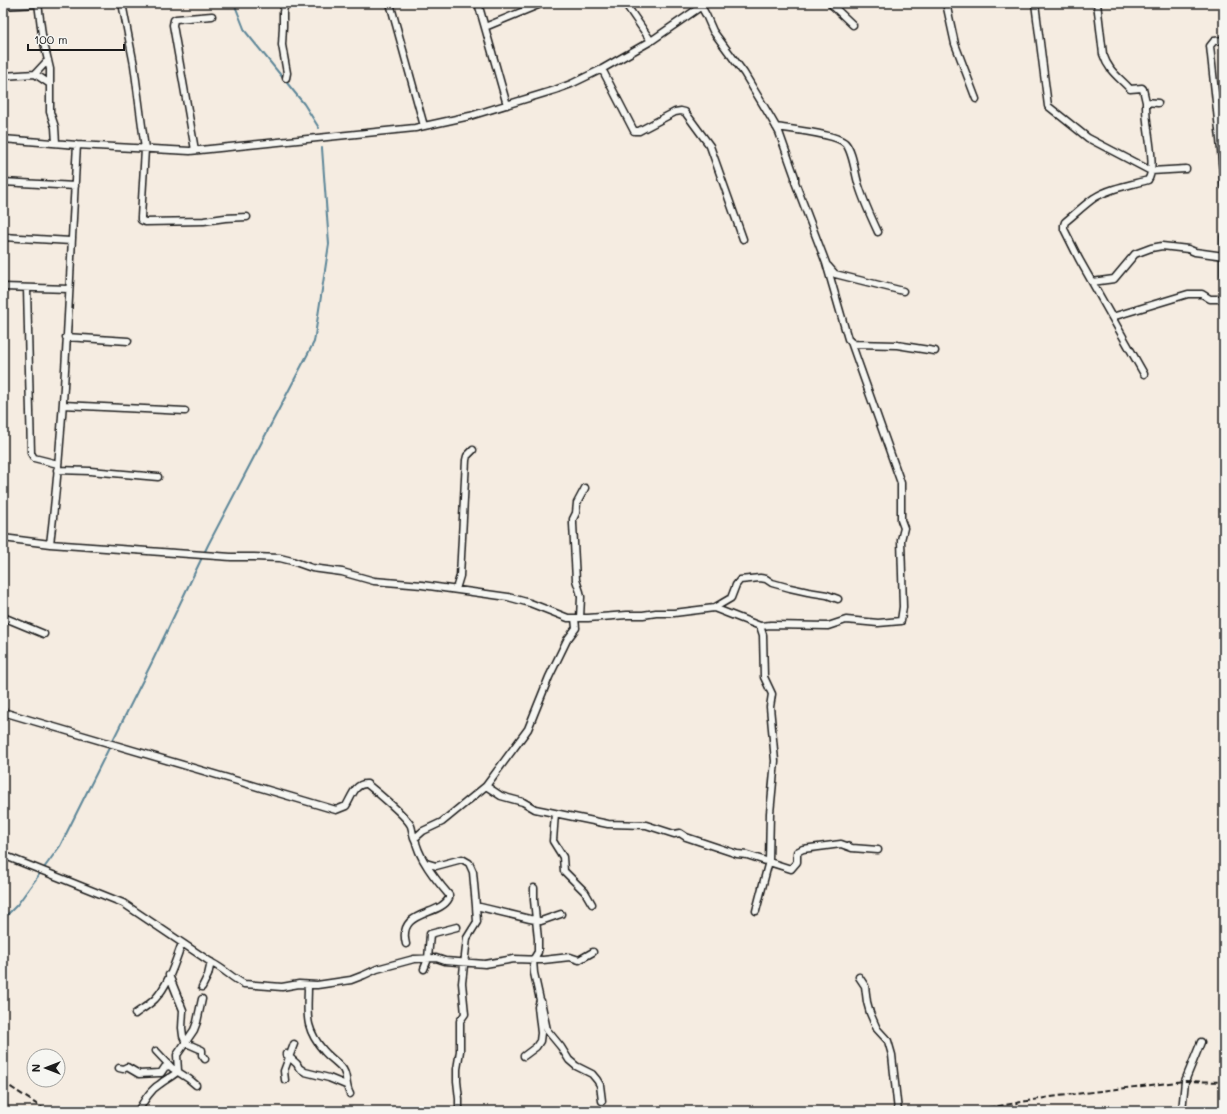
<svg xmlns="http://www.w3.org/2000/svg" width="1227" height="1114" font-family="Mali,sans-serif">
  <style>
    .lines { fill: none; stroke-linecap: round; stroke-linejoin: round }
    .stream { stroke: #5d8698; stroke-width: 2 }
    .minor-casing { stroke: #1c1c1c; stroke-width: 9 }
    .minor { stroke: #f6f6f2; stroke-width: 6 }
    .rail { stroke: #1c1c1c; stroke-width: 2; stroke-dasharray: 6 3; stroke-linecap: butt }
  </style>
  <rect width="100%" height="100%" fill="#f5ece1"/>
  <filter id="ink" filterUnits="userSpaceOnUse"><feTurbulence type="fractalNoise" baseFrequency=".025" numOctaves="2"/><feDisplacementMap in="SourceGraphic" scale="8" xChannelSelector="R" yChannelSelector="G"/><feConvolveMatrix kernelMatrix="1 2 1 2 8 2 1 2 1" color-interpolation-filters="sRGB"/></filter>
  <g filter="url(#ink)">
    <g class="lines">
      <path class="stream" d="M234,3L245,31L304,104L319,128
        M3,919L17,905L60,846L152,662L208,545L314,342L329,244L322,148"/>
      <defs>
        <path id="minor" d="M38,3L42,35L50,69V112L55,127L56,143
          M122,3L134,65L145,149L141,217V220L145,222L204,221L225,218L247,217
          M285,3L283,12V26L282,45L287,73L286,78
          M390,3L424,126
          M478,3L507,105
          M625,3L651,41
          M831,3L832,5L853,25
          M946,3L955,44L976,99
          M1035,3L1048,106L1088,138L1151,171L1186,169
          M1097,3L1103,54C1109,72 1118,76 1130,89L1142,88L1143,89L1146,102L1158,103
          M3,6L38,4
          M701,6L706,15L713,31L744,73L771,118L779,132L795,177V182L826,263L848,339L851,342L854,344L897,345L935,351
          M485,27L543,3
          M1224,40L1214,41L1210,46L1220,139L1224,186
          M602,69L634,131H639L675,112L681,111L685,112L710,146L743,239
          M35,74L48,60
          M3,76L35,74L50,84
          M776,127C789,129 836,134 845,143C853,151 855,175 859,186C864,202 871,217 878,232
          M3,139L77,145L190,151L415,128L470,116L555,90L571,84L602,69L651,41L706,3
          M195,150L173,25L174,20L176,19L212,16
          M3,182L75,186
          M1224,236V275
          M3,237L71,241
          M828,266L835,274L903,291
          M1092,282L1114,279L1135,254L1151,248L1162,246L1188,249L1195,252L1224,256
          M3,287L69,289
          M27,288L31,453L34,458L58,464
          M1112,317L1188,294H1202L1210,299H1224
          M66,337L128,341
          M1144,374L1079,259L1064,229V225L1065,222C1075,214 1084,205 1094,198C1110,188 1130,185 1148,180C1156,169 1148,135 1147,121C1146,115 1146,108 1146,102
          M63,405L185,411
          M57,470L90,471L158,477
          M3,538L50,544L231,557H254L280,558L292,561L312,568L342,572L374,581L422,585L508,597L530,603L568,618H588L627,615H643L656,613H674L714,608L731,598L736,585L740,580L760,578L766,579L772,583L790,588L808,592L827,595L838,599
          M50,544C66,412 69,278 77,145
          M456,589L460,576L466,460L467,456L473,450
          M714,608L760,626L763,635L764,677L772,694L770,707L775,761L770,813L769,861L756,911
          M3,617L44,634
          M580,618L581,597L580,592L576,580L573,524V519L576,513L577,503L585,488
          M760,626L771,625L828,626L846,620L878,623L901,621L903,607L901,540L904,528L901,520V483L851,342
          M3,712L336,810L346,806C352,796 355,783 367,784C377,792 407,817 411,826C413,832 412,835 416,842
          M486,786L501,796L523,802L535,809L608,824L646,825L674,834L680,833L686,837L737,854L747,855L791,869L797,862V852L803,849L841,844L852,848L878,850
          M555,813L553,841L563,857L564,871L585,892L592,904
          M3,855L123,903L212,963C224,969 232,978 244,984L282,987L299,984L317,985L351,980L364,975L377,969L414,959L436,958L445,961L485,964L514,959L543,960L570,957L579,960L593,952
          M426,863L436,866L462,859L469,863L473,872L476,906L477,922L467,938L462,983L465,1014L460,1021V1051L457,1069V1081L459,1099V1111
          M476,906L530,919L541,921L561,914
          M406,944C397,909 440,917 449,898V895C436,880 418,858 415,838L423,831L442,822L486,786L528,729L549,677L567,640L576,628L575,618
          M424,969L428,959L430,934L457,927
          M169,975L183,1010L182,1028L183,1036L186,1043L202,1050V1055L205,1059
          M859,977L865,986L867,1002L870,1013L877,1029L888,1041L892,1055L898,1111
          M308,985C308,1013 303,1027 324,1051C329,1057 337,1062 342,1068C348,1074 345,1086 350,1094
          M202,987L208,975L211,962
          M541,1001L547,1030L561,1047L569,1060L576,1066L592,1074L597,1080L600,1085L602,1101
          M135,1014C142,1009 149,1005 155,999C169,984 175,962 182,943
          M156,1051L172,1068L189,1079L196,1085
          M286,1054L297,1064L299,1068L305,1072L329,1078L346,1085
          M524,1056L536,1047L540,1041L541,1033L538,1007L540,1000L534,973L533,960L538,952V939L534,900V888
          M119,1068L123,1069L127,1067L139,1074L159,1073H161L165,1067L169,1066
          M285,1080L284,1071L294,1044
          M138,1111C144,1101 150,1090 160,1084C166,1079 172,1077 178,1071L177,1055L194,1030L197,1022L202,999
          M1182,1111L1185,1081L1201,1042"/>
      </defs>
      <use href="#minor" class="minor-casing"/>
      <use href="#minor" class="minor"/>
      <path class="rail" d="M3,1082L47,1111
        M971,1111L1050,1097L1185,1081L1224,1082"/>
    </g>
  </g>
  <rect width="1227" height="1114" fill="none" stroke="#f6f6f2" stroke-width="16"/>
  <rect x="8" y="8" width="1211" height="1098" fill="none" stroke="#1c1c1c" stroke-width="1.5" filter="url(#ink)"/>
  <g transform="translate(46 1068) rotate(270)"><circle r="19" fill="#f6f6f2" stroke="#9f9f9c"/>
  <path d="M0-3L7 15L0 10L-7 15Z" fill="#1c1c1c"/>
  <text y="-6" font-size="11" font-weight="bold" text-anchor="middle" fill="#1c1c1c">N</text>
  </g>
  <path d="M28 44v6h96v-6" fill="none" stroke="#1c1c1c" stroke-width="2"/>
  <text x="34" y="44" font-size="12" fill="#1c1c1c" stroke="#f6f6f2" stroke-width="3" paint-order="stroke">100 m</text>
</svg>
